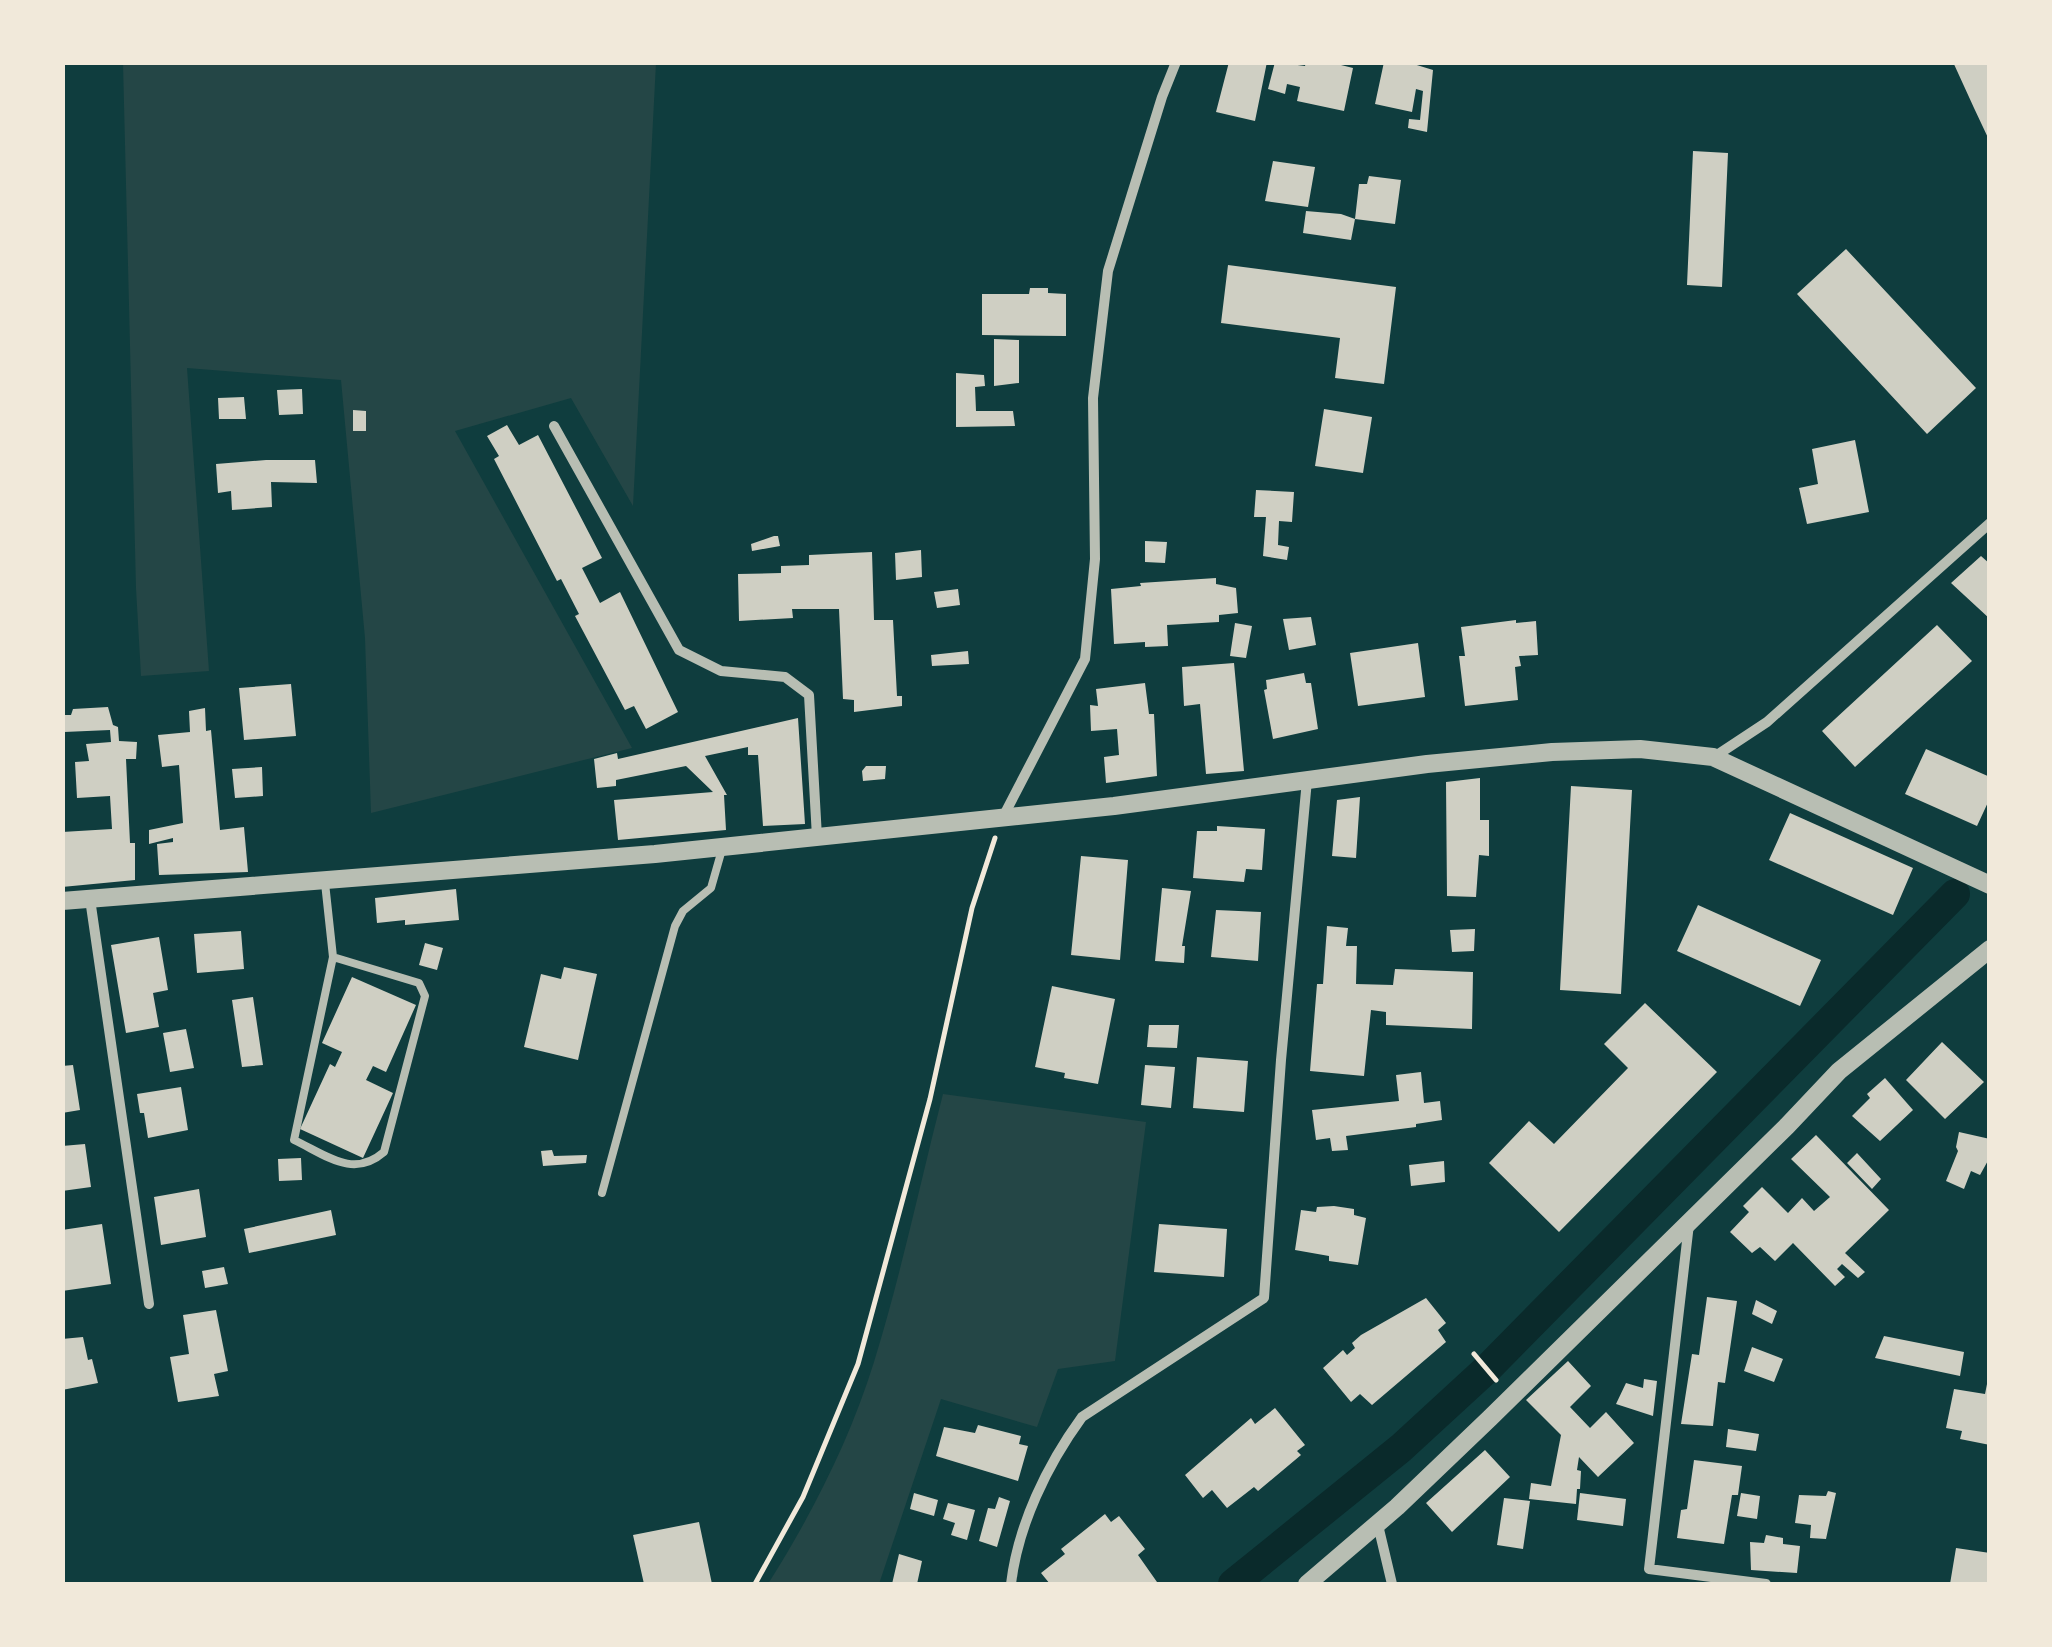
<svg xmlns="http://www.w3.org/2000/svg" width="2052" height="1647" font-family="'Asap Condensed',sans-serif">
  <style>
    .green { fill: #244646 }
    .lines { fill: none; stroke-linecap: round; stroke-linejoin: round }
    .canal { stroke: #0a2a2b; stroke-width: 30 }
    .building { fill: #cfcfc3 }
    .path { stroke: #f1e9da; stroke-width: 5 }
    .service { stroke: #b8beb3; stroke-width: 8 }
    .minor { stroke: #b8beb3; stroke-width: 10 }
    .tertiary { stroke: #b8beb3; stroke-width: 18 }
  </style>
  <rect width="100%" height="100%" fill="#0f3d3e"/>
  <path class="green" d="M123,63H656L633,506L571,398L455,431L632,748L371,813L365,638L341,380L187,368L209,671L141,676L136,588Z
    M943,1094L1146,1122L1115,1361L1058,1369L1037,1427L941,1399L879,1584H768C811,1516 850,1440 874,1362C901,1275 920,1183 943,1094Z"/>
  <g class="lines">
    <path class="canal" d="M1233,1584L1401,1448L1488,1368L1955,894"/>
  </g>
  <path class="building" d="M1229,62H1267L1255,121L1216,112Z
    M1275,62L1305,66L1306,62H1329L1353,68L1344,111L1297,101L1300,87L1287,84L1285,94L1268,89Z
    M1384,62H1407L1433,70L1427,132L1408,128L1409,119L1420,120L1423,91L1416,89L1412,112L1375,104Z
    M1953,62H1990V142L1974,108Z
    M1693,151L1728,153L1722,287L1687,285Z
    M1273,161L1315,167L1308,207L1265,201Z
    M1369,176L1401,180L1395,224L1355,219L1359,184H1367Z
    M1306,211L1341,214L1355,219L1351,240L1303,233Z
    M1846,249L1976,388L1927,434L1797,294Z
    M1228,265L1396,287L1384,384L1335,378L1340,338L1221,323Z
    M1030,288H1048V293L1066,294V336L982,335V294H1029Z
    M994,339L1019,340V383L994,386Z
    M956,373L984,375L985,386L975,387L976,411H1013L1015,426L956,427Z
    M302,389L303,414L279,415L277,390Z
    M244,397L246,419H219L218,398Z
    M1324,409L1372,417L1363,473L1315,466Z
    M353,410L366,411V431H353Z
    M507,425L519,445L538,435L602,558L582,568L600,603L620,592L678,712L646,729L634,706L625,710L575,616L579,614L561,579L557,581L494,459L499,456L487,436Z
    M1855,440L1869,512L1807,524L1799,488L1818,484L1812,449Z
    M266,460H315L317,483L271,482L272,507L232,510L231,491L218,493L216,464Z
    M1256,490L1294,492L1292,522L1279,521L1278,545L1289,547L1287,560L1263,556L1266,517H1254Z
    M774,536H778L780,546L752,551L751,544Z
    M1145,541L1167,542L1165,563L1145,562Z
    M921,550L922,577L896,580L895,553Z
    M872,552L874,620H893L897,696H902V706L854,712V700L843,699L839,609H792L793,618L739,621L738,574L781,573V566L809,565V555Z
    M1981,556L1990,564V619L1951,583Z
    M1216,578V584L1236,588L1238,613L1219,615V622L1167,625L1168,646L1145,647V642L1114,644L1111,589L1141,586L1140,583Z
    M958,589L960,605L937,608L934,592Z
    M1311,617L1316,645L1289,650L1283,619Z
    M1516,620V623L1536,621L1538,655L1519,656L1521,666L1515,667L1518,700L1465,706L1459,656H1465L1461,627Z
    M1235,623L1252,626L1246,658L1230,656Z
    M1937,625L1972,661L1855,767L1822,731Z
    M1418,643L1425,697L1358,706L1350,653Z
    M968,651L969,664L932,666L931,655Z
    M1234,663L1244,771L1206,774L1200,704L1184,706L1182,667Z
    M1304,673L1306,683H1311L1318,729L1273,739L1264,690L1267,689L1266,680Z
    M1145,683L1149,714H1154L1157,776L1106,783L1104,757L1119,755L1117,729L1091,731L1090,705L1098,706L1096,689Z
    M291,684L296,736L244,740L239,688Z
    M108,707L113,725L118,727L119,741L137,742L136,759H126L130,843H135V880L62,887V832L112,829L110,796L77,798L75,762L89,761L86,744L111,742L110,730L64,732V715H71L73,709Z
    M205,708L206,731L211,730L220,830L244,827L248,872L159,875L157,844L173,842V838L149,844V830L183,823L179,765L162,767L158,735L190,732L189,711Z
    M798,718L805,824L763,826L758,755H748V747L705,756L727,795H724L726,830L618,840L614,800L713,792L686,766L616,780V786L597,788L594,759L617,753L618,759Z
    M1926,749L1990,777V798L1977,826L1905,794Z
    M866,766H886L885,779L863,781L862,771Z
    M262,767L263,796L235,798L232,769Z
    M1480,778V820H1489V856L1479,855L1476,897L1447,896L1446,782Z
    M1571,786L1632,790L1621,994L1560,990Z
    M1360,797L1356,858L1332,856L1337,800Z
    M1790,813L1913,868L1893,915L1769,860Z
    M1217,826L1265,829L1262,870L1246,869L1244,882L1193,878L1197,831H1217Z
    M1081,856L1128,860L1120,960L1071,955Z
    M1162,888L1191,891L1182,946H1185L1184,963L1155,961Z
    M456,889L459,920L405,925V920L377,923L375,898Z
    M1698,905L1821,960L1800,1006L1677,951Z
    M1216,910L1261,912L1258,961L1211,957Z
    M1327,926L1348,928L1346,946H1357L1356,984L1393,985L1395,969L1473,972L1472,1029L1386,1025V1012L1371,1010L1364,1076L1310,1071L1317,984H1323Z
    M1475,929L1474,951L1452,952L1450,930Z
    M241,931L244,969L197,973L194,934Z
    M159,937L168,990L153,993L159,1027L126,1033L111,945Z
    M425,943L443,948L437,970L419,965Z
    M564,967L597,974L578,1060L524,1047L541,974L561,979Z
    M352,977L416,1005L386,1072L373,1066L366,1080L393,1093L363,1158L300,1129L330,1064L335,1067L342,1052L322,1043Z
    M1052,986L1115,999L1098,1084L1064,1078L1065,1073L1035,1067Z
    M253,997L263,1065L242,1067L232,1000Z
    M1645,1003L1717,1072L1559,1232L1489,1163L1529,1121L1554,1144L1628,1068L1604,1044Z
    M1149,1025H1179L1177,1048L1147,1047Z
    M186,1029L194,1068L170,1072L163,1033Z
    M1942,1042L1984,1082L1945,1119L1906,1080Z
    M1197,1057L1248,1061L1244,1112L1193,1108Z
    M73,1065L80,1110L62,1113V1066Z
    M1145,1065L1175,1067L1171,1108L1141,1105Z
    M1421,1072L1424,1103L1440,1101L1442,1120L1416,1124V1127L1346,1136L1348,1150L1332,1151L1330,1138L1316,1140L1312,1110L1399,1101L1396,1075Z
    M1885,1078L1913,1110L1880,1141L1852,1116L1870,1098L1867,1094Z
    M181,1087L188,1130L148,1138L144,1113H140L137,1094Z
    M1959,1132L1990,1139V1157L1980,1175L1971,1171L1964,1189L1946,1181L1958,1151L1956,1147Z
    M1816,1135L1889,1210L1845,1253L1865,1272L1858,1278L1842,1264L1837,1269L1845,1277L1835,1286L1793,1243L1775,1261L1760,1247L1752,1253L1730,1232L1749,1212L1743,1206L1762,1187L1788,1213L1802,1198L1814,1211L1830,1197L1791,1159Z
    M85,1144L91,1187L62,1191V1146Z
    M552,1150L554,1156L587,1155L586,1163L543,1166L541,1151Z
    M1857,1153L1881,1179L1872,1189L1847,1163Z
    M301,1158L302,1180L279,1181L278,1159Z
    M1444,1161L1445,1182L1411,1186L1409,1165Z
    M199,1189L206,1237L161,1245L154,1197Z
    M1334,1206L1354,1209V1215L1366,1218L1358,1265L1329,1261V1256L1295,1250L1301,1210L1316,1212L1317,1207Z
    M331,1210L336,1235L249,1253L244,1229Z
    M102,1224L111,1284L62,1291V1230Z
    M1159,1224L1227,1229L1224,1277L1154,1272Z
    M224,1267L228,1284L205,1288L202,1271Z
    M1707,1297L1737,1301L1725,1383L1718,1382L1713,1426L1681,1424L1692,1354L1699,1355Z
    M1426,1298L1446,1323L1438,1330L1446,1342L1372,1405L1360,1394L1351,1402L1323,1368L1343,1350L1347,1355L1355,1348L1352,1343L1361,1335Z
    M1756,1300L1777,1311L1772,1324L1752,1314Z
    M216,1310L228,1371L214,1374L219,1396L178,1402L170,1357L189,1354L183,1315Z
    M1884,1336L1964,1352L1960,1376L1875,1358Z
    M83,1337L88,1360L92,1359L98,1383L62,1390V1339Z
    M1752,1347L1783,1359L1774,1382L1744,1371Z
    M1568,1361L1591,1386L1570,1407L1590,1428L1606,1412L1634,1443L1598,1477L1579,1457L1577,1470L1581,1471L1580,1489H1577L1576,1504L1529,1499L1531,1483L1551,1486L1561,1435L1526,1400Z
    M1644,1379L1657,1381L1653,1416L1616,1404L1626,1383L1643,1388Z
    M1988,1379L1990,1445L1960,1439L1962,1431L1946,1428L1954,1389L1985,1394Z
    M1275,1408L1305,1445L1297,1451L1301,1455L1258,1491L1254,1487L1227,1508L1212,1490L1203,1498L1185,1475L1251,1418L1255,1424Z
    M978,1425L1021,1436L1019,1444L1028,1446L1018,1481L936,1456L944,1427L975,1433Z
    M1728,1429L1759,1434L1756,1451L1726,1447Z
    M1485,1450L1510,1477L1452,1532L1426,1503Z
    M1694,1460L1742,1466L1738,1495H1732L1724,1544L1677,1538L1681,1510L1687,1509Z
    M1828,1491L1836,1493L1826,1539L1810,1538L1811,1525L1795,1523L1799,1495L1826,1496Z
    M914,1493L938,1500L934,1516L910,1509Z
    M1580,1493L1626,1499L1623,1526L1577,1520Z
    M1741,1493L1760,1496L1757,1519L1737,1516Z
    M999,1497L1010,1501L997,1547L979,1541L988,1508L995,1509Z
    M1504,1498L1530,1501L1523,1549L1497,1545Z
    M948,1503L975,1510L967,1540L951,1535L955,1523L943,1519Z
    M1105,1514L1111,1522L1119,1516L1145,1549L1138,1555L1157,1582L1050,1584L1041,1573L1065,1554L1061,1549Z
    M699,1522L712,1584H644L633,1535Z
    M1766,1535L1783,1538V1544L1800,1546L1797,1573L1751,1570L1750,1542L1764,1543Z
    M1956,1548L1990,1553V1584H1950Z
    M899,1554L922,1561L917,1584H892Z"/>
  <g class="lines">
    <path class="path" d="M1474,1354L1496,1380
      M755,1584L803,1497L858,1364L930,1099L972,908L995,838"/>
    <path class="service" d="M325,883L333,957L294,1140C326,1155 353,1179 384,1152L425,996L419,983L333,957
      M602,1193L675,926L683,911L711,888L723,846"/>
    <path class="minor" d="M554,426L679,650L721,671L785,677L809,695L817,837
      M1714,757L1767,722L1990,523
      M1003,817L1085,659L1095,559L1093,398L1108,271L1162,97L1176,62
      M90,899L149,1304
      M1689,1224L1649,1569L1766,1584
      M1378,1525L1392,1584
      M1011,1584C1018,1525 1047,1465 1082,1417L1264,1298L1281,1060L1307,780"/>
    <path class="tertiary" d="M62,901L655,854L1114,806L1427,764L1552,752L1640,749L1713,757L1990,885
      M1307,1584L1397,1507L1490,1418L1787,1126L1839,1071L1990,949"/>
  </g>
  <rect width="2052" height="1647" fill="none" stroke="#f1e9da" stroke-width="130"/>
</svg>
